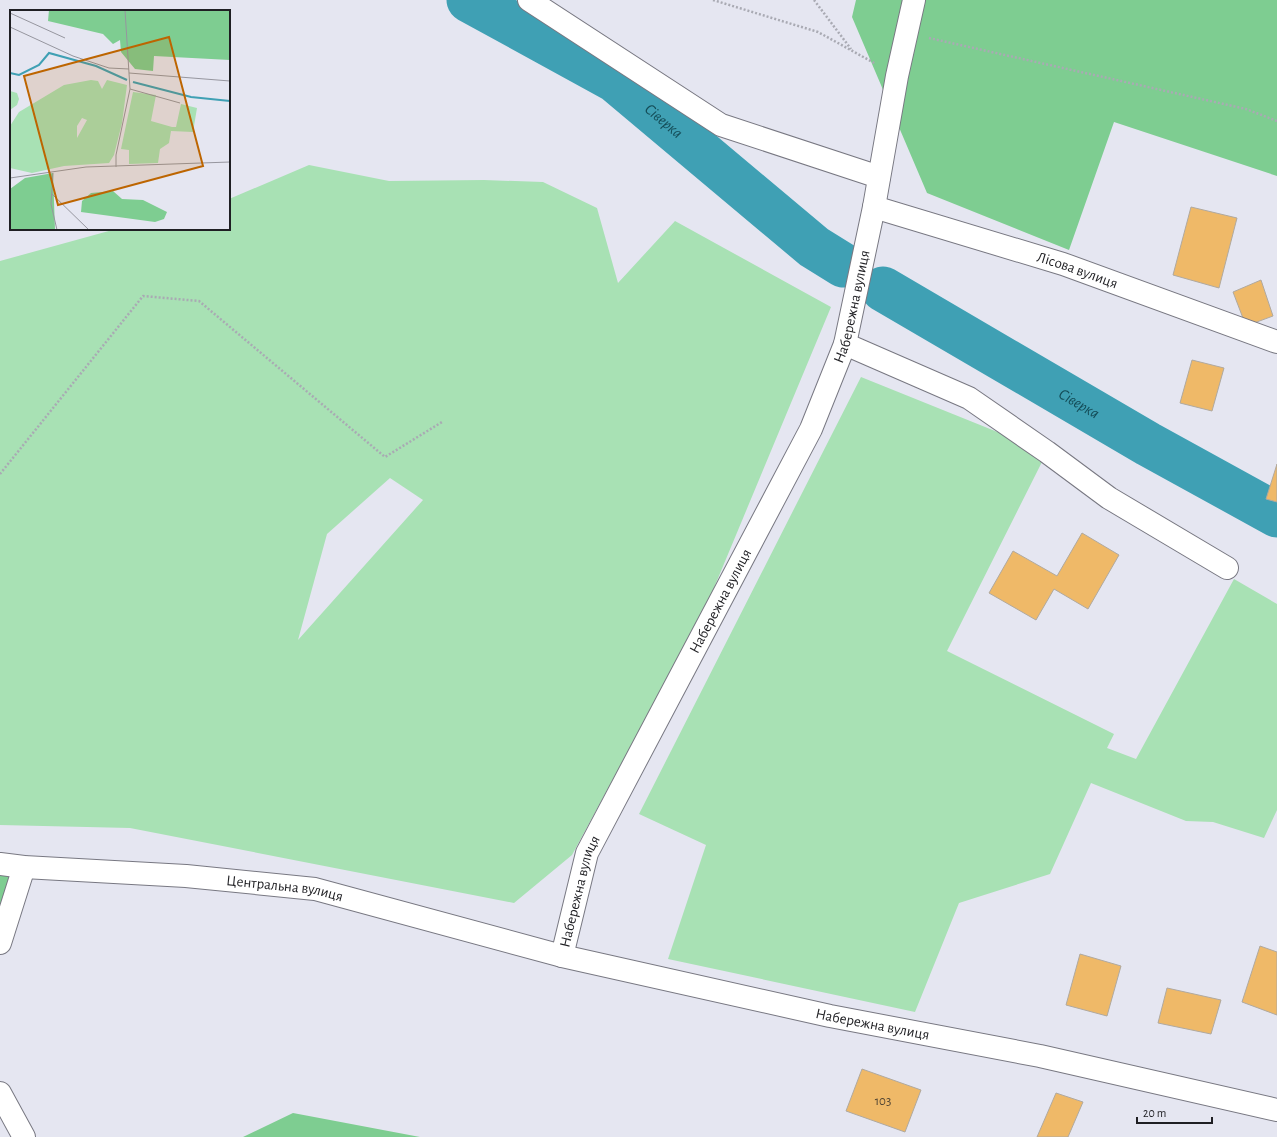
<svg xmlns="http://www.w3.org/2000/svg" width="1277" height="1137" font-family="'Alegreya Sans',sans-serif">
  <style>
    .green { fill: #a8e1b4; fill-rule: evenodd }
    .forest { fill: #7ecd91 }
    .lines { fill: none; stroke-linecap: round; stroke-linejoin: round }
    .river { stroke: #3fa0b4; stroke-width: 45 }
    .building { fill: #efb968; stroke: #b0a99f }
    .minor-casing { stroke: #787882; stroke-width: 24 }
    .path { stroke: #a9aab3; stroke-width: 2.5; stroke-dasharray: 2 2; stroke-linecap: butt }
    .minor { stroke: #fff; stroke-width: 22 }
    .labels { text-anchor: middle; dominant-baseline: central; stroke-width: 3; stroke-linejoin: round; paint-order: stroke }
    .number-label { font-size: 13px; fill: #534634 }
    .street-label { font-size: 15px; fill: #1f1f23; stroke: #e5e6f1 }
    .water-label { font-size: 16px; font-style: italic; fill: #144c57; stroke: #e5e6f1 }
    .inset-river { fill: none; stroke: #3fa0b4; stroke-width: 2 }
    .inset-road { fill: none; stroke: #96969f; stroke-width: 1 }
    .view { fill: #bd6500; fill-opacity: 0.15; stroke: #bd6500; stroke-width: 2 }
    .inset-edge { fill: none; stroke: #1f1f23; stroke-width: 2 }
  </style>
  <rect width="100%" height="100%" fill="#e5e6f1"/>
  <path class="green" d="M309,165L389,181L484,180L543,182L597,208L618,283L675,221L831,307L706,607L572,855L514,903L130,828L0,825V261L116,229H229V199ZM390,478L423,500L298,640L327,534Z
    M861,377L1047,452L947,651L1114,734L1107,748L1136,759L1234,579L1277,604V810L1264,838L1213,822L1186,821L1091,783L1050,874L959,903L915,1012L668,959L706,845L639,814Z"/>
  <path class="forest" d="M856,0H1277V176L1114,122L1069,250L927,193L852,17Z
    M0,865L24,867L0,943Z
    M293,1113L420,1137H243Z"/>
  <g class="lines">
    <g class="river">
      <path id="s1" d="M469,0L615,80L814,247L843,265"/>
      <path id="s2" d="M883,289L1148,444L1277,515"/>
    </g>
  </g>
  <path class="building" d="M1191,207L1237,218L1219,288L1173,275Z
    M1261,280L1273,316L1246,326L1233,292Z
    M1192,360L1224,368L1212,411L1180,403Z
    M1277,464V502L1266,499Z
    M1082,533L1119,555L1088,609L1054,589L1036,620L989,593L1013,551L1057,576Z
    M1260,946L1277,952V1015L1242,1002Z
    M1080,954L1121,966L1107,1016L1066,1005Z
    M1167,988L1221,1000L1211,1034L1158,1023Z
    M862,1069L921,1090L905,1132L846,1111Z
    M1056,1093L1083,1102L1068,1137H1037Z"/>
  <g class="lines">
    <defs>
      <g id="minor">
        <path d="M529,0L721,125L879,177"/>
        <path id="s3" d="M874,207L1063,264L1277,342"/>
        <path d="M845,344L969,398L1047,452L1109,498L1227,568"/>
        <path id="s4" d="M0,864L24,867L186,876L315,889L562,956L830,1016L1040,1056L1277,1110"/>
        <path d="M0,943L24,867"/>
        <path id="s5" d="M562,956L587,853L811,429L845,344L874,207L897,76L914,0"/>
        <path d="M0,1093L24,1137"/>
      </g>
    </defs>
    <use href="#minor" class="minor-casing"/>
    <path class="path" d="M713,0L818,32L876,64
      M814,0L851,49
      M929,38L1246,109L1277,121
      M0,474L143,296L199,301L385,457L442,422"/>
    <use href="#minor" class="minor"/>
  </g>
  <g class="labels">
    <g class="number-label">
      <text x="883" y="1101">103</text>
    </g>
    <g class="street-label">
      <text stroke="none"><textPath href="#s3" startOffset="213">Лісова вулиця</textPath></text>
      <text stroke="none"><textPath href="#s5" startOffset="715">Набережна вулиця</textPath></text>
      <text stroke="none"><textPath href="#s5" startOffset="391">Набережна вулиця</textPath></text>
      <text stroke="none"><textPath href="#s4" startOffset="286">Центральна вулиця</textPath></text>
      <text stroke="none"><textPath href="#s5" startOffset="67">Набережна вулиця</textPath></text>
      <text stroke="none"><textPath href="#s4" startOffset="890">Набережна вулиця</textPath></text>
    </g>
    <g class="water-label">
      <text stroke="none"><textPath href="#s1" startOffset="230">Сіверка</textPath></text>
      <text stroke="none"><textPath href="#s2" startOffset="227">Сіверка</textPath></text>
    </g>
  </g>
  <g transform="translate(10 10)">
    <rect width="220" height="220" fill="#e5e6f1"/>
    <path d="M81,70L88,71L92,79L97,70L117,75L112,113L104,145L99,153L54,156L22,163L0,158V116L9,102L54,75ZM72,108L77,110L67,128V116ZM0,81L7,83L9,89L7,95L0,100ZM123,82L146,85L141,111L162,117H166L171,94L187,98L183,122L161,121L159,133L150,139L148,153L119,154V140L111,139Z" fill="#a8e1b4" fill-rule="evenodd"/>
    <path d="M39,0H220V50L144,46L143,61L125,59L111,42L110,30L103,34L93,24L38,11ZM43,163L45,220H0V179L15,168ZM103,181L112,189L133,190L157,202L154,209L145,212L71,202L72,191L81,183Z" fill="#7ecd91"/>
    <path class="inset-river" d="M0,63L9,65L29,55L39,43L86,56L117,70M123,72L181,87L220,91"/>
    <path class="inset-road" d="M0,3L55,28M0,17L63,46L99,58L119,59M119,63L220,71M120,79L170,93M106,157V145L120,79L115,0M43,163L41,194L47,220M0,168L76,157L220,152M42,184L79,220"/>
    <path class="view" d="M159,27L193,156L48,195L14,66Z"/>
    <rect width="220" height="220" class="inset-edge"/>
  </g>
  <path d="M1137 1117v6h75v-6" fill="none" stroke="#1f1f23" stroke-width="2"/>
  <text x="1143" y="1117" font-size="12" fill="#1f1f23" stroke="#e5e6f1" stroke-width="3" paint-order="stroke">20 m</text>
</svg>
